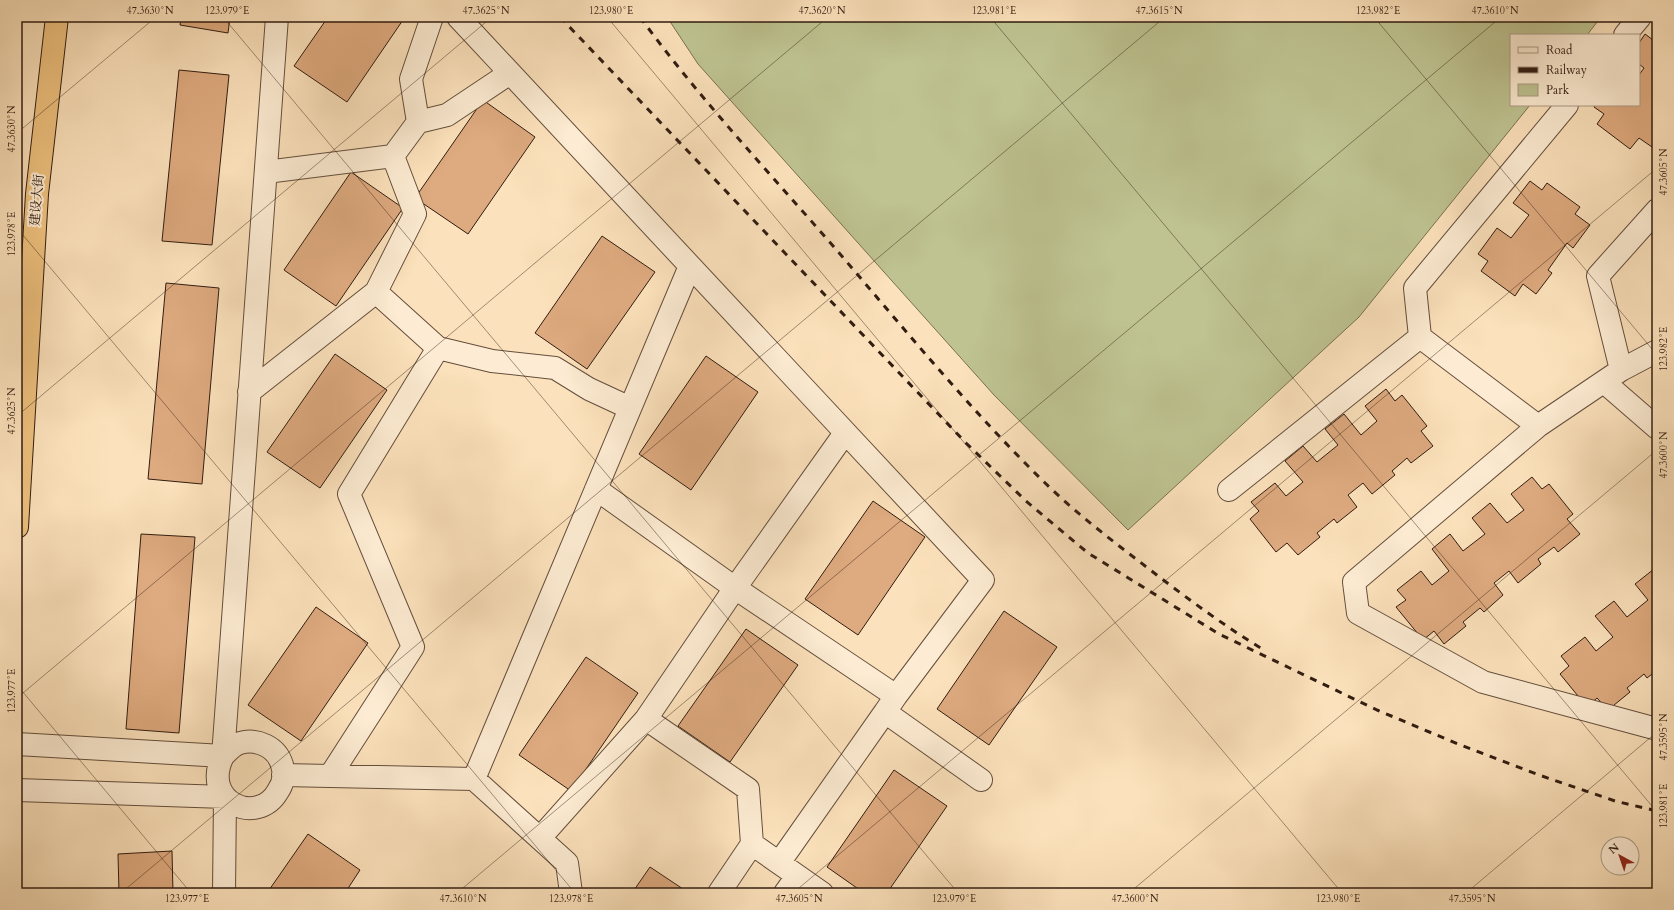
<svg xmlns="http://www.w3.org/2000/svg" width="1674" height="910" font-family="Cardo,'Noto Serif SC',serif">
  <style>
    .green { fill: #bec391; stroke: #787051 }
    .building { fill: #deaa7f; stroke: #311c11 }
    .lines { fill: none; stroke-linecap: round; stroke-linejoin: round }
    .street-casing { stroke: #644e3c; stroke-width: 24 }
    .highway-casing { stroke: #311c11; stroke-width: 24 }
    .street { stroke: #fdecd3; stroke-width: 22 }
    .highway { stroke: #eec17e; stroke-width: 22 }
    .rail { stroke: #311c11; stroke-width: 3; stroke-dasharray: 7 7; stroke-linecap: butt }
    .ticks { fill: none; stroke: #311c11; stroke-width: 1; stroke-opacity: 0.45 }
    .labels { text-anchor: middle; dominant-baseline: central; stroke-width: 4; stroke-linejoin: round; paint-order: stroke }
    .street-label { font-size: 13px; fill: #311c11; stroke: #fdecd3 }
    .neatline { fill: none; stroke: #311c11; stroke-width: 1.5 }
    .ticks-label { font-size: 10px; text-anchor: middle; fill: #311c11 }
  </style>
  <rect width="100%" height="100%" fill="#fce2bc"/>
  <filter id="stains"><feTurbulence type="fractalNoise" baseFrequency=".005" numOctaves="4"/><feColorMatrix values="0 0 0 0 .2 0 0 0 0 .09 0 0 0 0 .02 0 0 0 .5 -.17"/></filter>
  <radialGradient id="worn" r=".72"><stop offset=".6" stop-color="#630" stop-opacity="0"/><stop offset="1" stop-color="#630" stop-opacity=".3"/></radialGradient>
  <path class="green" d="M667,17H1601L1587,35H1511V105H1530L1359,317L1128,530L994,395L698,64Z"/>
  <path class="building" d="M181,17H230L228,33L180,25Z
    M328,17H405L347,102L294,66Z
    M1645,34L1657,43V140L1652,147L1639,138L1630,149L1597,124L1604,114L1594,107L1595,105H1639V75L1644,68L1639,64V43Z
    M179,70L229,75L212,245L162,241Z
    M483,100L535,137L468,234L415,198Z
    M351,172L403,208L336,306L284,270Z
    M1530,181L1542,190L1547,183L1580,207L1575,214L1590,225L1573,248L1567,243L1548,270L1552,273L1536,294L1523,284L1515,296L1481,271L1488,261L1478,254L1497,228L1511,238L1529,215L1513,203Z
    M602,236L655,272L587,369L535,333Z
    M166,283L219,288L202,484L148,479Z
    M335,354L387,390L320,488L267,452Z
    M706,356L758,392L691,490L639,454Z
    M1386,389L1395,401L1402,395L1427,426L1421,431L1433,446L1411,463L1407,458L1392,471L1395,475L1372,494L1363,483L1348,495L1357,507L1337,523L1334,519L1317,533L1320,537L1298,555L1287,543L1276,552L1250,519L1259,511L1251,502L1275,483L1286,496L1303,482L1285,461L1303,446L1317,462L1338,445L1325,429L1344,414L1361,435L1377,421L1365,406Z
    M1532,477L1542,489L1549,484L1573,514L1567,519L1580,534L1558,552L1554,547L1538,559L1541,564L1518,583L1509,571L1494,583L1503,595L1484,612L1480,608L1463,622L1466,626L1444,644L1434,631L1423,640L1396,607L1406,600L1397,590L1421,571L1432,585L1449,571L1432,549L1450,534L1463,551L1485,534L1472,518L1490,503L1507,523L1524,510L1511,494Z
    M873,501L925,537L858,635L805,599Z
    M141,534L195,537L179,733L126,729Z
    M1654,569L1657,573V670L1647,678L1644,674L1627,688L1630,692L1608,710L1597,698L1587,707L1560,674L1569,666L1561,656L1585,637L1596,651L1613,637L1595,616L1614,601L1627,617L1648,600L1635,584Z
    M316,607L368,643L301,741L248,705Z
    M1004,611L1057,647L989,745L937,709Z
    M746,629L798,665L730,762L678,726Z
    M586,657L638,693L571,791L519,755Z
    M894,770L947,806L887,893H864L827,867Z
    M308,834L360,870L345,893H267Z
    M172,851L173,893H119L118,854Z
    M650,867L689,893H632Z"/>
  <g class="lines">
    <defs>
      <path id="street" d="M458,17L983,580L896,696
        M1625,35L1640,17
        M418,122L411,79L432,17
        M266,172L393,156L418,122L447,115L510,73
        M376,292L438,348L492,361L555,368L589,389L630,408
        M1657,351L1621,370L1538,426L1354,582L1358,613L1483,682L1657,729
        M1621,370L1598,276L1657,210
        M1604,382L1657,428
        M249,392L376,292L415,214L393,156
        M1538,426L1420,337L1415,288L1567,105
        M596,489L735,588L896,696L885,712
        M1229,490L1420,337
        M17,744L223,756C228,751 233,745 240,743C257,738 277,747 282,765C285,774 283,784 278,791C258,827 200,802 223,756L277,17
        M283,775L474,779
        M330,776L413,647L349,494L438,348
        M17,790L225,797L224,893
        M540,838L646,719
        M752,844L822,893
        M779,863L885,712L981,780
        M571,893L567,863L474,779L690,266
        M719,893L752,844L748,789L646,719L735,588L845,433
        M785,893L797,876"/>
      <path id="highway" d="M17,527L37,194L57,17"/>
    </defs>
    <use href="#street" class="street-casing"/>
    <use href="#highway" class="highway-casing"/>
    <use href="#street" class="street"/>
    <use href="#highway" class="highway"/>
    <path class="rail" d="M560,17L966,443L1026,501L1088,553L1219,634L1377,710L1458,744L1539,775L1615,801L1657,811
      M640,17C699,98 768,171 834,247C901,325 967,406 1040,478C1071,509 1106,536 1140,562C1180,593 1221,624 1264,650"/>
  </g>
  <path class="ticks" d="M223,17L958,893M607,17L1342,893M990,17L1657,812M1374,17L1657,355M17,133L156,17M17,228L575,893M17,416L492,17M17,685L191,893M17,698L828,17M121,893L1165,17M457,893L1501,17M793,893L1657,168M1129,893L1657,450M1466,893L1657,732"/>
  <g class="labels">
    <g class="street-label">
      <text transform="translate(37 200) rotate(-85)">建设大街</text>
    </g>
  </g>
  <rect width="1674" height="910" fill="none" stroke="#fce2bc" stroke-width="44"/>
  <rect x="1510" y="34" width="130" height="72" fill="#fdecd3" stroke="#ab9985"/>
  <rect x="1518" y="47" width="20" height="6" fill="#fdecd3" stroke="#ab9985"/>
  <text x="1546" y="54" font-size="12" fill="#311c11">Road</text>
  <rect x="1518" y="67" width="20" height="6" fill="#311c11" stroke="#ab9985"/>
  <text x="1546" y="74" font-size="12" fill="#311c11">Railway</text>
  <rect x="1518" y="84" width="20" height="12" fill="#bec391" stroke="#ab9985"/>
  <text x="1546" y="94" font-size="12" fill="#311c11">Park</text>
  <g transform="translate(1620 856) rotate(320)"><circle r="19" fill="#fdecd3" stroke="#ab9985"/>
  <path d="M0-3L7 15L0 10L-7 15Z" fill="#8f2418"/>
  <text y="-6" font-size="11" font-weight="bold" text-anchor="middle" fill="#311c11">N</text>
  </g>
  <rect x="22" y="22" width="1630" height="866" class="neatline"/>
  <g class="ticks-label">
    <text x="150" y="14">47.3630°N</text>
    <text x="227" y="14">123.979°E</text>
    <text x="486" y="14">47.3625°N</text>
    <text x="611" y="14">123.980°E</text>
    <text x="822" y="14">47.3620°N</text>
    <text x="994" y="14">123.981°E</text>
    <text x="1159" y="14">47.3615°N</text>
    <text x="1378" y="14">123.982°E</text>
    <text x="1495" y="14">47.3610°N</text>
    <text transform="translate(11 129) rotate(-90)" y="4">47.3630°N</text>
    <text transform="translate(1663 172) rotate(-90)" y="4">47.3605°N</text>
    <text transform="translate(11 234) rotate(-90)" y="4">123.978°E</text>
    <text transform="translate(1663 349) rotate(-90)" y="4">123.982°E</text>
    <text transform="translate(11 411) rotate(-90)" y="4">47.3625°N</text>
    <text transform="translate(1663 455) rotate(-90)" y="4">47.3600°N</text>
    <text transform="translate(11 691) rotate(-90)" y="4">123.977°E</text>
    <text transform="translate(1663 737) rotate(-90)" y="4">47.3595°N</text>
    <text transform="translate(1663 806) rotate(-90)" y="4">123.981°E</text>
    <text x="187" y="902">123.977°E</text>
    <text x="463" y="902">47.3610°N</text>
    <text x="571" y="902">123.978°E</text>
    <text x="799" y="902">47.3605°N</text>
    <text x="954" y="902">123.979°E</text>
    <text x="1135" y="902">47.3600°N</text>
    <text x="1338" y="902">123.980°E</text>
    <text x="1472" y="902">47.3595°N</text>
  </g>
  <rect width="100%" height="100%" filter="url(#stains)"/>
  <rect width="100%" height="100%" fill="url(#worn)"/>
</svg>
